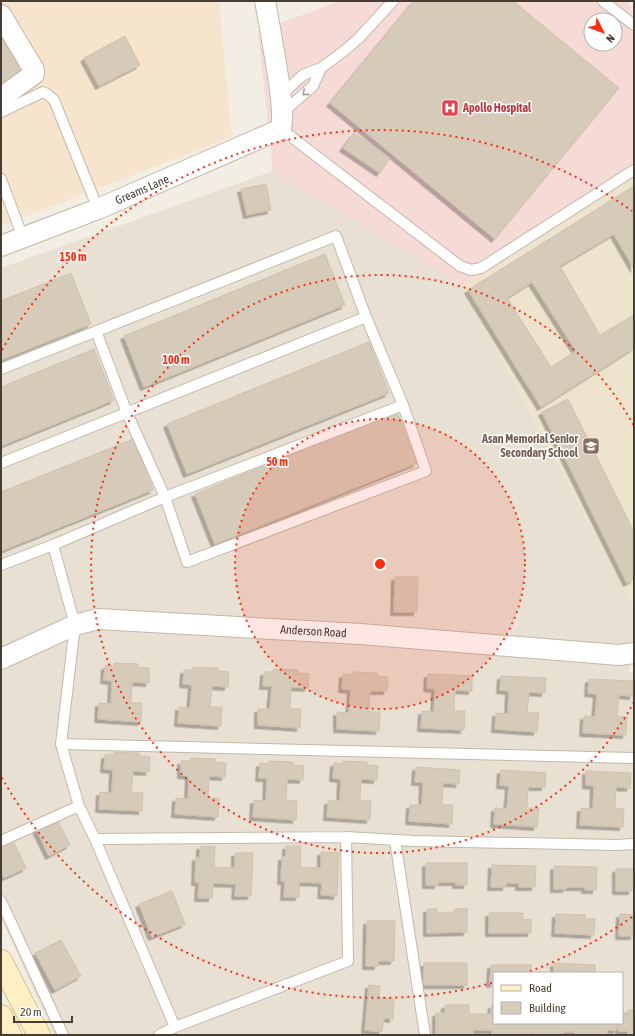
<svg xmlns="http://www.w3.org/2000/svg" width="635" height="1036" font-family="'Asap Condensed',sans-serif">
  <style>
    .residential { fill: #e8e0d2; fill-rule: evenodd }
    .commercial { fill: #f7e4cd }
    .education { fill: #eee4cd }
    .medical { fill: #f5dad6; fill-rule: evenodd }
    .building { fill: #d6cab9; stroke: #d1c1ab; fill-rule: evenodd; filter: url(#shadow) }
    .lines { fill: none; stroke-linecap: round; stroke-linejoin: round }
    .service-casing { stroke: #c2b9a9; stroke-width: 12 }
    .minor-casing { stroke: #c2b9a9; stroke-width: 22 }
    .secondary-casing { stroke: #d6c290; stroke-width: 24 }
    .service { stroke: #fff; stroke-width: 10 }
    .minor { stroke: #fff; stroke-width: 20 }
    .secondary { stroke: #ffefc2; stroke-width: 22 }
    .oneway { stroke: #a29e99 }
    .ring { fill: none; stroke: #ff2e0f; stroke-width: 2; stroke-dasharray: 2 4 }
    .labels { text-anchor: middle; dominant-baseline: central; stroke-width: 3; stroke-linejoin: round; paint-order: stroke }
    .health-label { font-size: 12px; font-weight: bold; fill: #be3a42; stroke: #fff; text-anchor: start }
    .street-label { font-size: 12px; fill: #463e33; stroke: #fff }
    .education-label { font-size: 12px; font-weight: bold; fill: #785e54; stroke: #fff; text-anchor: end }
    .centre { fill: #ff2e0f; stroke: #fff; stroke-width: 2 }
    .ring-label { font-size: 12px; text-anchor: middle; font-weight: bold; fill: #ff2e0f; stroke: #fff; stroke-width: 3; stroke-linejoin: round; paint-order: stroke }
  </style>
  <defs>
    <filter id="shadow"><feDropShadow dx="-3.5" dy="3.5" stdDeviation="0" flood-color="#0004"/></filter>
  </defs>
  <rect width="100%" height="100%" fill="#f3eee4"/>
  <path class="residential" d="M273,171L462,285L634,608V651L629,673H634V1035H54L1,918V268ZM494,973H622V1023H494Z"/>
  <path class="commercial" d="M1,1H219L232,137L1,226Z"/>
  <path class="education" d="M634,177V608L462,285Z"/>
  <path class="medical" d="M341,1H629L634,22V177L462,285L273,171L258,31ZM591,20H615V44H591Z"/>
  <path class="building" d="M414,1H513L619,88L495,239L330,103Z
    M125,36L140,65L99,86L84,58Z
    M1,37L22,70L1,84Z
    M354,133L390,158L380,173L343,148Z
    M266,184L271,210L247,215L241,189Z
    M634,186V269L614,234L560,266L600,335L634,315V348L541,407L468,290ZM532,282L576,351L551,367L507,298Z
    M325,254L345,305L144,387L124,336Z
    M71,273L91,324L1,360V301Z
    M369,342L389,393L187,474L167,424Z
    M94,349L114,400L1,446V387Z
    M568,399L634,532V579L627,583L542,412Z
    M397,412L417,463L215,544L195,494Z
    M133,439L153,490L1,551V492Z
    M395,577H418L417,612H394Z
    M114,663L138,664V667L149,668V683L132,682L131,703H142L141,722L98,719L99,703L111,704L112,681L104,680L105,666H114Z
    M193,667L218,668V671L229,672L228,687L212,686L210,707H222L221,726L178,723L179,707L190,708L192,685L183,684L184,670H193Z
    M273,669L298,670V673L309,674L308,688L291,687L290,709H301L300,728L258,725V709H270L272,686H263L264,672H273Z
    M352,672L377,673V676L388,677L387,691H370L369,712H380L379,731L337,729V712L349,713L351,690L342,689L343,674L352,675Z
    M428,674L472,676V691L455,690L454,711H465L464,730L421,728L422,711L434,712L435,689L427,688Z
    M501,676L546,678L545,693L529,692L527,713H539L537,732L495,729L496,713L508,714L509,691L500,690Z
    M589,679L634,681L633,696L619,695L617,716L627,717L626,735L583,733L584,716L595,717L597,694L588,693Z
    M114,752L139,753V756L150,757L149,772L133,771L131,792L143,793L142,811L99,809L100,792L112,793L113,770L104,769L105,755H114Z
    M191,758L215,759V762L226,763L225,777L209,776L208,798H219L218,817L175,814L176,798L188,799L189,776L181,775V761H190Z
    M269,761L293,762V765L304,766L303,780L287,779L286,800L297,801L296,820L253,817L254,800L266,801L267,778H259L260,763L269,764Z
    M343,761L367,762V765L378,766L377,780L361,779L360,801H371L370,820L327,817L328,801H340L341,779L333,778L334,763L343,764Z
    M416,767L460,770L459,784L443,783L442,805H453L452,824L409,821L410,805H422L423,782H415Z
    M501,770L546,773L545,787H528L527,808H539L537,827L494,824L495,808L507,809L509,786L500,785Z
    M586,771L631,773L630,788L616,787L615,808L624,809L623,827L580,825L581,808L593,809L594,786L586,785Z
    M57,819L70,845L49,856L36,829Z
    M13,841L26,868L4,878L1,872V846Z
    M200,846L215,847L214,867L235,868V853H253L251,896H235L236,884L213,883L212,898H198L199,882H195L196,857L200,858Z
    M286,846H301L300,867L321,868V852L339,853L337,896L321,895L322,883L299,882V897H284L285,881H281L282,857H286Z
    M426,863H467V885H456V882H438V885H426Z
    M492,865L536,866L535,887H519V883H506V887H491Z
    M554,866L597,867L596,890H585V887H566V889H554Z
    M616,869H634V886H632V891H616Z
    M172,891L185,924L152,937L139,904Z
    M467,908V932L427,933V909H437V913H455V909Z
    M489,913H523V920L531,919V933H489Z
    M556,914L585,915V919H595L594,935L555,933Z
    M620,914L634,915V936H619Z
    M367,921H395L394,961H378V966H366Z
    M61,940L81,976L55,990L35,953Z
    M424,963H467V985H424Z
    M554,963L595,965V973H554Z
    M491,965H531V973H494V984H490Z
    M369,985L380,986L379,997L394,999L393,1019L384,1018L382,1032L365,1030Z
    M445,1005H469V1014H491L492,1005H494V1023H617V1030H607V1035H575V1032H563V1035H534V1033H520V1035H492V1030H473V1035H436V1013H445Z
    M628,1010H634V1035H628V1031H619V1023H622V1015H628Z"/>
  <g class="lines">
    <defs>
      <path id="service" d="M603,1L634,25
        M280,96L303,75L321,68L344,51L359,38L393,1
        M1,112L43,92L47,94L54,100L98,209
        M282,113L313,86L321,68
        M281,129L460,266L471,270L481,268L634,170
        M1,179L23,238
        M1,369L336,236L366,317L403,405L426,471L187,562L165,497L127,413L96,331
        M1,463L366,317
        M53,545L75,625L61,744L79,806L95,839L175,1027
        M1,565L53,545L165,497L403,405
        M61,744L634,758
        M95,839L346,837L414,841L617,845L634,844
        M395,840L425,1035
        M1,841L79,806
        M1,901L63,1035
        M159,1035L175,1027L348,961L346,837"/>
      <g id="minor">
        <path d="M1,15L34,70V74L1,98"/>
        <path id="s1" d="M1,246L98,209L281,129C284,114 281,99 279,83C275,56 270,28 265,1"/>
        <path id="s2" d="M1,659L75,625L98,619L360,634L619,655L634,653"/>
      </g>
      <path id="secondary" d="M1,961L39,1035
        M1,1016L10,1035"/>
    </defs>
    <use href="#service" class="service-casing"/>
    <use href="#minor" class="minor-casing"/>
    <use href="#secondary" class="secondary-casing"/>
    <use href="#service" class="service"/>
    <use href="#minor" class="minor"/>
    <use href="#secondary" class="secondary"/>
  </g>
  <defs><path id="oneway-chevron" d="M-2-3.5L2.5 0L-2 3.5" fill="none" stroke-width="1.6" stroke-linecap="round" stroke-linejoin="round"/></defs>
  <use class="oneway" href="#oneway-chevron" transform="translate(305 93) rotate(139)"/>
  <circle cx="380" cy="564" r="145" fill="#ff2e0f" fill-opacity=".12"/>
  <g class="ring">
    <circle cx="380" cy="564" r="145"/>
    <path d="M634 702A289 289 0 1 1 634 426"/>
    <path d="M632 917A434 434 0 0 1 528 972M492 983A434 434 0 0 1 2 778M2 350A434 434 0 0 1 632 211"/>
  </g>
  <defs>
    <symbol id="hospital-square" viewBox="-11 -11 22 22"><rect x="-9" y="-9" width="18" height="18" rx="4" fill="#e0444e" stroke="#fff"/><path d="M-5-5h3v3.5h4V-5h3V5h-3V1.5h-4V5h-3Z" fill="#fff"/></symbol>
    <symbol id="school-square" viewBox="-11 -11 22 22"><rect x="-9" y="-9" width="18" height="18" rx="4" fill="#8d6e63" stroke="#fff"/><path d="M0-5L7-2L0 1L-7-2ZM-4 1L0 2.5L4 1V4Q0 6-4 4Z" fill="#fff"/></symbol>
  </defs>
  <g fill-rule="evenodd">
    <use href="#hospital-square" x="440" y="98" width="20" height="20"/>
    <use href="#school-square" x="581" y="436" width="20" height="20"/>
  </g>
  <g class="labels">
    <g class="health-label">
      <text x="463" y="108">Apollo Hospital</text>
    </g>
    <g class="street-label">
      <text stroke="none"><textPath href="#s1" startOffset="152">Greams Lane</textPath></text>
      <text stroke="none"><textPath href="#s2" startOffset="321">Anderson Road</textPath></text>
    </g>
    <g class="education-label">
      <text x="578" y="439">Asan Memorial Senior<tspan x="578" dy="14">Secondary School</tspan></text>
    </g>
  </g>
  <circle cx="380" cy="564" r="6" class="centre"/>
  <g class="ring-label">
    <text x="73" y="261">150 m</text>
    <text x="176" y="364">100 m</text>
    <text x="277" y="466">50 m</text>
  </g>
  <rect width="635" height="1036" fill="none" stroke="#463e33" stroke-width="4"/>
  <rect x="493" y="972" width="130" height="52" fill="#ffffff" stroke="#b5b2ad"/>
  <rect x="501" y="985" width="20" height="6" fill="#ffefc2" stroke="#b5b2ad"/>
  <text x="529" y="992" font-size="12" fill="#463e33">Road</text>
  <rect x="501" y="1002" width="20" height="12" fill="#d6cab9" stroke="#b5b2ad"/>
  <text x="529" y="1012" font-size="12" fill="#463e33">Building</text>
  <g transform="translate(603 32) rotate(132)"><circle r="19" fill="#ffffff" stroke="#b5b2ad"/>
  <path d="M0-3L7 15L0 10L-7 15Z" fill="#ff2e0f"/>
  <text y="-6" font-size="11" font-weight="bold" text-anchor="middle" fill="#463e33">N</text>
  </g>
  <path d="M14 1016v6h58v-6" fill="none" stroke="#463e33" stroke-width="2"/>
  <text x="20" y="1016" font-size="12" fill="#463e33" stroke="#ffffff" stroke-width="3" paint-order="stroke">20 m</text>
</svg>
